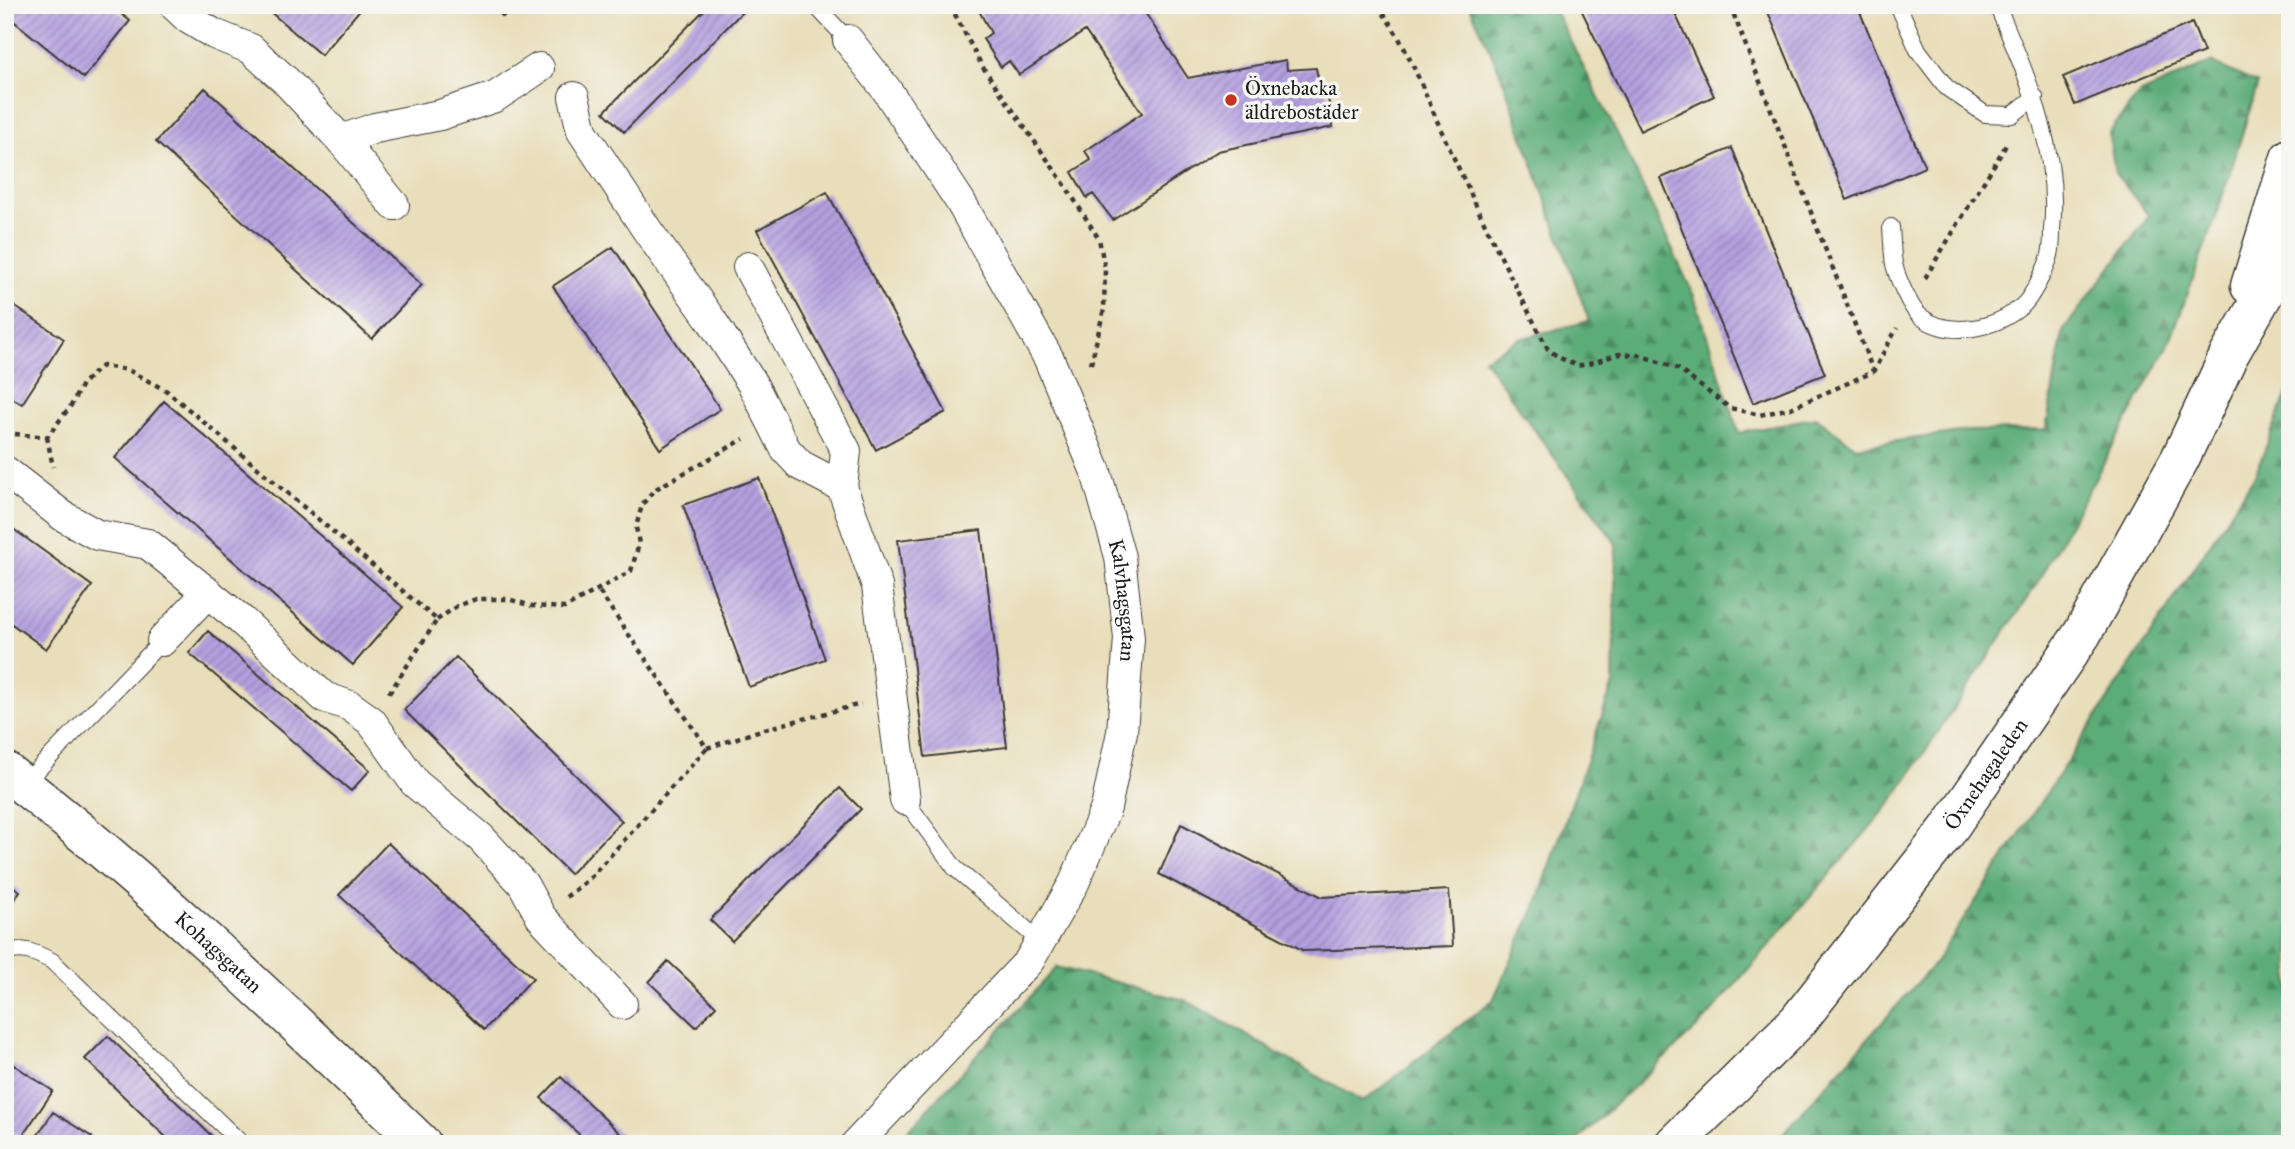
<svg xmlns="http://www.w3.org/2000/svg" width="2295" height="1149" font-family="'IM FELL Great Primer',serif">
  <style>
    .forest { fill: url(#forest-firs); stroke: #3c644a; stroke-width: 2 }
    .building { fill: url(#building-hatch) }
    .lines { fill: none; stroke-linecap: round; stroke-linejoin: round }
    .lane-casing { stroke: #3b3934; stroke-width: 18 }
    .street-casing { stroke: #3b3934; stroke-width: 32 }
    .secondary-casing { stroke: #3b3934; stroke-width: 41 }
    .path { stroke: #3b3934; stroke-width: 4.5; stroke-dasharray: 5 5; stroke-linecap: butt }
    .lane { stroke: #fff; stroke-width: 16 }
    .street { stroke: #fff; stroke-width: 30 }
    .secondary { stroke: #fff; stroke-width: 38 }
    .poi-dot { fill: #c8321e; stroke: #f6f6f2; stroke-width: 2.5 }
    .labels { text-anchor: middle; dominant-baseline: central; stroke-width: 7; stroke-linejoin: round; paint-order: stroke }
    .poi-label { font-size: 21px; fill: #1c1c1c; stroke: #f6f6f2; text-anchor: start }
    .street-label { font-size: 21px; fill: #1c1c1c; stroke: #f6f6f2 }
  </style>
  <defs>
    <pattern id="forest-firs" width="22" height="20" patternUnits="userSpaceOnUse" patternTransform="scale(1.75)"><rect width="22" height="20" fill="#5cac78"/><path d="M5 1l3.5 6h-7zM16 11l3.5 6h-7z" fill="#4b8b62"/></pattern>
    <pattern id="building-hatch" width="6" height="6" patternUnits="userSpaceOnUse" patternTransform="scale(1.75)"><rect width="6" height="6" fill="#b5a0e0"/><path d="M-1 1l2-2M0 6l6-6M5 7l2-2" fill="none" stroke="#9282b5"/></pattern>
  </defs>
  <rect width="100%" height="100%" fill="#f6f6f2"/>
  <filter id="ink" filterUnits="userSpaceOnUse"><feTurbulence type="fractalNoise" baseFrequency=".0143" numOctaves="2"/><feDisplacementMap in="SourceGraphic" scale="14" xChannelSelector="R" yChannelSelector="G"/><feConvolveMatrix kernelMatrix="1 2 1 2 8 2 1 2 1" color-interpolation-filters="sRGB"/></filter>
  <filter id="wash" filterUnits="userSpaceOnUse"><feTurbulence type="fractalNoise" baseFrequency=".00686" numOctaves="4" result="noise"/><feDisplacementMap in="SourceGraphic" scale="28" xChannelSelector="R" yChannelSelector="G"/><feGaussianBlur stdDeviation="1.57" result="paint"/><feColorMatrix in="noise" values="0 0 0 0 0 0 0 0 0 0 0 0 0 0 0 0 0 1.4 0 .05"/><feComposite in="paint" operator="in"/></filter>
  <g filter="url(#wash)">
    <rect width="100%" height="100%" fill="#e9deba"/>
    <path class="forest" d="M1469,5H1552L1627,153L1694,296L1739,433L1816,417L1856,447L1966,431L2046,430L2063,331L2149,216L2115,173L2109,133L2139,94L2211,62L2258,84L2215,220L2168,346L2036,585L1891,803L1703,1022L1573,1144H896L1057,967L1185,1000L1363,1102L1493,1000L1537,903L1613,684L1616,544L1484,359L1519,339L1589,321L1500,72Z
      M2290,386V1144H1774L1935,963L2254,477Z"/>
    <g id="blocks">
      <path class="building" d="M5,5H110L130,21L84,78L5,14Z
        M262,5H364L321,55Z
        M491,5H514L503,17Z
        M709,5H749L624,132L604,112Z
        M976,5H1140L1188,78L1286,60L1287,70L1316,68L1320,88L1326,87L1333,127L1218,151L1113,220L1093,194L1087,198L1072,172L1091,160L1085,151L1142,113L1085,31L1019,75L1009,61L1001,67L983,39L991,33Z
        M1579,5H1671L1714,96L1640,131Z
        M1765,5H1857L1925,167L1847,200Z
        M2192,23L2204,52L2075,105L2063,77Z
        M205,88L422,285L372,339L156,142Z
        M1732,148L1825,374L1753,403L1661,178Z
        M827,192L946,412L876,450L757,230Z
        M613,247L720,409L660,449L553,286Z
        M5,300L64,339L22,404L5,394Z
        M164,401L403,607L353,665L115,458Z
        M759,478L825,659L749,687L683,505Z
        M5,523L92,586L46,649L5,619Z
        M981,530L1007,747L925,757L898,540Z
        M208,631L370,770L351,791L189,653Z
        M456,657L622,821L570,874L404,710Z
        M840,788L861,809L732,941L710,920Z
        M1181,824L1322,897L1449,890L1453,946L1304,951L1159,874Z
        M388,843L533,978L484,1030L339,895Z
        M5,881L20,891L5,914Z
        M668,961L716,1006L696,1027L649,982Z
        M108,1036L220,1144H173L85,1059Z
        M14,1065L53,1091L21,1138L5,1127V1078Z
        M561,1077L631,1144H589L541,1098Z
        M53,1112L92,1137L88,1144H32Z"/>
    </g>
  </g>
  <g filter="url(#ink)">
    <use href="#blocks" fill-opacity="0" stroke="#3b3934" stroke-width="2"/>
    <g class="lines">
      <defs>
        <path id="lane" d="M815,5L848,40
          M1898,5L1918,50L1947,88L1985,114L2012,115L2035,97
          M1891,227C1892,239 1892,252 1894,264C1897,277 1910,308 1920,316C1949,339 1995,329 2022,306C2031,299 2047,267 2050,255C2052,247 2052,237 2052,229C2060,149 2027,77 1997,5
          M23,785L162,641
          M905,800L955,868L1041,942
          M5,953C22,946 36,953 52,961L242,1144"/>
        <g id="street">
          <path d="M174,5L189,19L214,34L251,49L286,81L341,140L375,128L440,115L495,97L539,68"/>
          <path id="s1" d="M848,40L886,89L960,201L1049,359L1096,472L1120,557L1129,638L1122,732L1106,808L1074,883L1029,961L856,1144"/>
          <path d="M574,97L582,131L647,230L712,321L753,385L786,450L800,465L842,487L877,586L905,800"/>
          <path d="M341,140L394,205"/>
          <path d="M748,267L846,451L842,487"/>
          <path d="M5,471L63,516L97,535L148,544L241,620L324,697L350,706L371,721L415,783L481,838L523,884L541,917L622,1004"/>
          <path d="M162,641L208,592"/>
        </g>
        <g id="secondary">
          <path d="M2250,286L2290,158"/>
          <path id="s2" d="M5,771C153,885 287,1015 422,1144"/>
          <path id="s3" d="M1674,1144L1798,1021L1947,831L2082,634L2180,459L2229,355L2290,248"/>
        </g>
      </defs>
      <use href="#lane" class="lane-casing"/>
      <use href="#street" class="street-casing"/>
      <use href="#secondary" class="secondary-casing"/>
      <path class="path" d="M950,5L982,66L1065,185L1099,239L1105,269L1104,309L1090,368
        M1377,5C1407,42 1427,100 1447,143C1479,213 1512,281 1548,349L1558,357L1577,366L1593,363L1618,354L1640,355L1678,369L1730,408L1760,415L1791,408L1873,372L1897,328
        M1730,5L1873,371
        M1925,278L2008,142
        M5,433L47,437L72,404L82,384L102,366L128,370L167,391L437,620L388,695
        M47,437L53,467
        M437,620L457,606L476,599H508L532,606L565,608L631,571L639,544L636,527L642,505L654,490L744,439
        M707,748L761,730L861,704
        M566,897L591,877L707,748L598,590"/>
      <use href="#lane" class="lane"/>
      <use href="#street" class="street"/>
      <use href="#secondary" class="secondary"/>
    </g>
  </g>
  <circle class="poi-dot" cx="1231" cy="100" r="7"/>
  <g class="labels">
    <g class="poi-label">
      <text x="1245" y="88">Öxnebacka<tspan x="1245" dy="24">äldrebostäder</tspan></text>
    </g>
    <g class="street-label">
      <text stroke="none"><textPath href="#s1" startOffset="632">Kalvhagsgatan</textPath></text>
      <text stroke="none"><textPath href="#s3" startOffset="485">Öxnehagaleden</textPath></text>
      <text stroke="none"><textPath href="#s2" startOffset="280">Kohagsgatan</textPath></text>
    </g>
  </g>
  <rect width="2295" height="1149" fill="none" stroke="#f6f6f2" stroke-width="28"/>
</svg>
